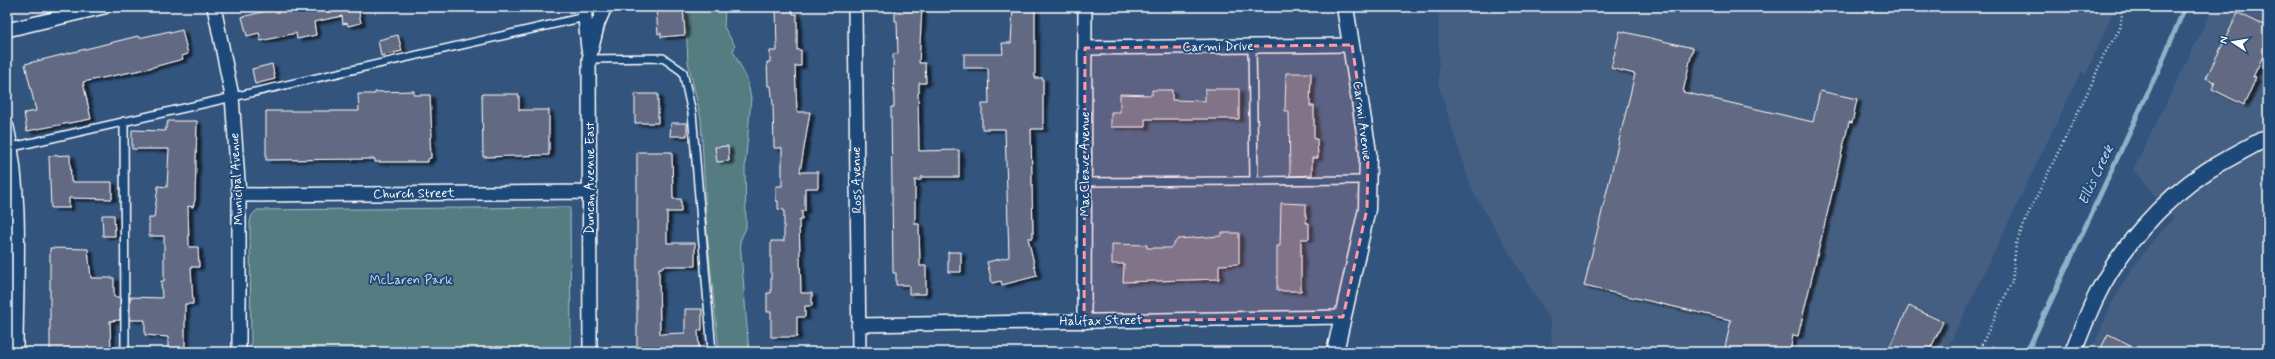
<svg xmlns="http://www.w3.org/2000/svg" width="2275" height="359" font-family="Mynerve,sans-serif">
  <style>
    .built { fill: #455e82 }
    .green { fill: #547b81; stroke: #aabdc0 }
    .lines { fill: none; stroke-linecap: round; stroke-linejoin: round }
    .stream { stroke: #90b1c7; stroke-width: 5 }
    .building { fill: #626b83; stroke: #fff; filter: url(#shadow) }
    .service-casing { stroke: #fff; stroke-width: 10 }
    .minor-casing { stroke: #fff; stroke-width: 16 }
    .tertiary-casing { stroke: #fff; stroke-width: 19 }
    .path { stroke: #fff; stroke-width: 2.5; stroke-dasharray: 1 3; stroke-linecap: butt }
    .service { stroke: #1f4a7a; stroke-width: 7 }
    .minor { stroke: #1f4a7a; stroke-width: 13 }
    .tertiary { stroke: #1f4a7a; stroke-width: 16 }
    .marked { fill: #ff9aa2; fill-opacity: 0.2; stroke: #ff9aa2; stroke-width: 3; stroke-dasharray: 8 5; stroke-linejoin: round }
    .labels { text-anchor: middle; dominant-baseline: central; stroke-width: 4; stroke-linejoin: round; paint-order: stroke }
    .street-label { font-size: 13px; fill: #fff; stroke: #1f4a7a }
    .park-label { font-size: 13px; fill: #d4dee0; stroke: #1f4a7a }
    .water-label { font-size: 14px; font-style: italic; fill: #d1dee8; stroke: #1f4a7a }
  </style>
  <defs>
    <filter id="shadow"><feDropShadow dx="4.5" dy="2.5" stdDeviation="1" flood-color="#0009"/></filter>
  </defs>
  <rect width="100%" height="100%" fill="#33547d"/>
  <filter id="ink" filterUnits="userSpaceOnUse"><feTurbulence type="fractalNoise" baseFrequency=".025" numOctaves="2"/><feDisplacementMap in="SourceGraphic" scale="8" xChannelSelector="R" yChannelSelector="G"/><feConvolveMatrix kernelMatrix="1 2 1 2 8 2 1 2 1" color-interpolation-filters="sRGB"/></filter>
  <g filter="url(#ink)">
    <path class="built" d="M1439,7H2115L2086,74L2081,72L1946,352H1552L1551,322L1472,190L1439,87Z
      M2227,7H2268V352H2091L2113,301L2131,270L2151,243L2174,218L2133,170L2210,14L2226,9Z"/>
    <path class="green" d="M685,7H725L724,27L735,46L733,51L747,79L751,98L745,168L746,228L740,241L749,352H719L707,233L701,119L688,62Z
      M570,207L571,352H251L250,222L252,215L257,210Z"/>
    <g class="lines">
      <path class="stream" d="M2027,352L2162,62L2185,7"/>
    </g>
    <path class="building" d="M282,7H358L361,23L348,26L347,23L343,24L342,16L314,22L316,35L297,39L296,33L261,41L259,33L247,36L242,17Z
      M656,7H683L685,35L661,37V33L658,34Z
      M776,7H793V14H797V50H801V66H795L797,112H810L800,172H818V188H805V211H802V220H799L801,293H812V306H805V317H797V337H771V312H767V293H771V241H784V210L778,209V201H776V186H782V148H774L773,104L771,86H768L767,62H770V51H777Z
      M895,7H922L919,63H925L926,83H919V93H918L919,151L959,150V177H921V180H915V224H919L920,266H926V294H909V285H896V273H893L891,107H894L893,54H898L897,21H895Z
      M1013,7H1035V78H1043V129H1031L1033,238H1028L1037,276L1002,285L1001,281L992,283L987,262L1009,257L1005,129H982V104H989L988,68H964V54H1003L1002,43H1011Z
      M2238,13L2268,27V46L2253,77L2256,78L2244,105L2212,89L2215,82L2206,78Z
      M182,30L188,54L182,56L183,59L146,69L83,82L91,119L27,131L24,113L36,111L25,64L138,36L139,38L170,31V33Z
      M1620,31L1693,48L1683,92L1813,122L1820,91L1857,99L1852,123L1849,122L1798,336L1793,335L1790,352H1724L1731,320L1584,286L1635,74L1611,68Z
      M398,35L402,51L381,56L378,40Z
      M272,64L275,79L255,84L252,69Z
      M1286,73H1311L1310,106H1314V139H1317L1318,158H1312V175L1290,176L1289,111H1285Z
      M1205,89H1239V119H1145V127H1111V112H1120V94L1152,95V90H1172V100L1205,101Z
      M414,91V95H430L432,137H430L431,158L428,159V162H375V159L266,160V111H359L358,94H375V92Z
      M482,94H515L519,95V110H549V155L483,157Z
      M635,94H658V123H635Z
      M168,121H197L195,200L193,207L188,206L189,247H198L199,267H191L193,304H185V352H168V337L145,335V320H130V297L162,298L161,281H164V236H149V218H154L158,186L167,187L169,149H132V130L165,131Z
      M671,123H687V136H670Z
      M728,146L729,161L717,162L715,147Z
      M637,152H672L673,199H681V212H667V243H695V266H663V268H659L660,334L685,333V309H702V330H698L699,350L637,352Z
      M70,155L71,182H112V199L69,198V208H51L49,156Z
      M1281,203L1306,204V223H1309V239H1301V291H1277V246H1280Z
      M102,215H114L115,236H103Z
      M1221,233H1239V264L1219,265V279L1123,282L1124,264H1112V244L1147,245V248H1170L1178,239L1221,236Z
      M50,248L88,249L91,278H114V297H120V320L110,321L111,352H50Z
      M948,252H961V272H948Z
      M1909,306L1943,322L1929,352H1887Z
      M2108,334L2145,352H2099Z"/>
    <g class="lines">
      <defs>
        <path id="service" d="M1252,46L1254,181
          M589,59L663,58L683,72L692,113L712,352
          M124,121L125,352
          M8,148L585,17
          M1085,182L1368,180"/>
        <path id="minor" d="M214,7L232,96L239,195V352
          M584,7L588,49
          M855,7L859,352
          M7,30L104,7
          M1085,48L1352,45
          M7,127C23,199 16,278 16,352
          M239,195L590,192
          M1084,322L1085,7
          M858,325L1343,317
          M590,352L589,59L598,23L605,7"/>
        <path id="tertiary" d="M1335,352L1367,209L1368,152L1345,7
          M2073,352C2080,334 2087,316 2095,299C2119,249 2161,201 2207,171C2226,159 2248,148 2268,137"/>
      </defs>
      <use href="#service" class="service-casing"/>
      <use href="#minor" class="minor-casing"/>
      <use href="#tertiary" class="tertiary-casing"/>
      <path class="path" d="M1978,352L2012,282L2016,244L2029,212L2094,79L2103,56L2120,29L2123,7"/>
      <use href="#service" class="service"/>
      <use href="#minor" class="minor"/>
      <use href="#tertiary" class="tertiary"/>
    </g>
  </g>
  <path class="marked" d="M1352,45L1368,152L1367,209L1343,317L1084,322L1085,48Z"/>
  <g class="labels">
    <g class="street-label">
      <text transform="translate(1218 47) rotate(-1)">Carmi Drive</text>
      <text transform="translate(1362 121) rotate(83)">Carmi Avenue</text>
      <text transform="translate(1085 164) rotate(-90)">MacCleave Avenue</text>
      <text transform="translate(590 178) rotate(-90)">Duncan Avenue East</text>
      <text transform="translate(237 179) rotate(-93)">Municipal Avenue</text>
      <text transform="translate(857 180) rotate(-91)">Ross Avenue</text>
      <text transform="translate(414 194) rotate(-1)">Church Street</text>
      <text transform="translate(1101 321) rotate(-1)">Halifax Street</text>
    </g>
    <g class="park-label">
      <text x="411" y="280">McLaren Park</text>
    </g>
    <g class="water-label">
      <text transform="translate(2096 175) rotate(-65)">Ellis Creek</text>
    </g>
  </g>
  <rect width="2275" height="359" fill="none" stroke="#1f4a7a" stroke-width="24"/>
  <rect x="12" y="12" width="2251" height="335" fill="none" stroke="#fff" stroke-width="1.5" filter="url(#ink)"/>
  <g transform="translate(2233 42) rotate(282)" stroke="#1f4a7a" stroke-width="3" paint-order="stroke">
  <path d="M0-3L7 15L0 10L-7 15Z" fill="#ffffff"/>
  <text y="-6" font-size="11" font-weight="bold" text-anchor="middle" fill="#ffffff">N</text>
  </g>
</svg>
